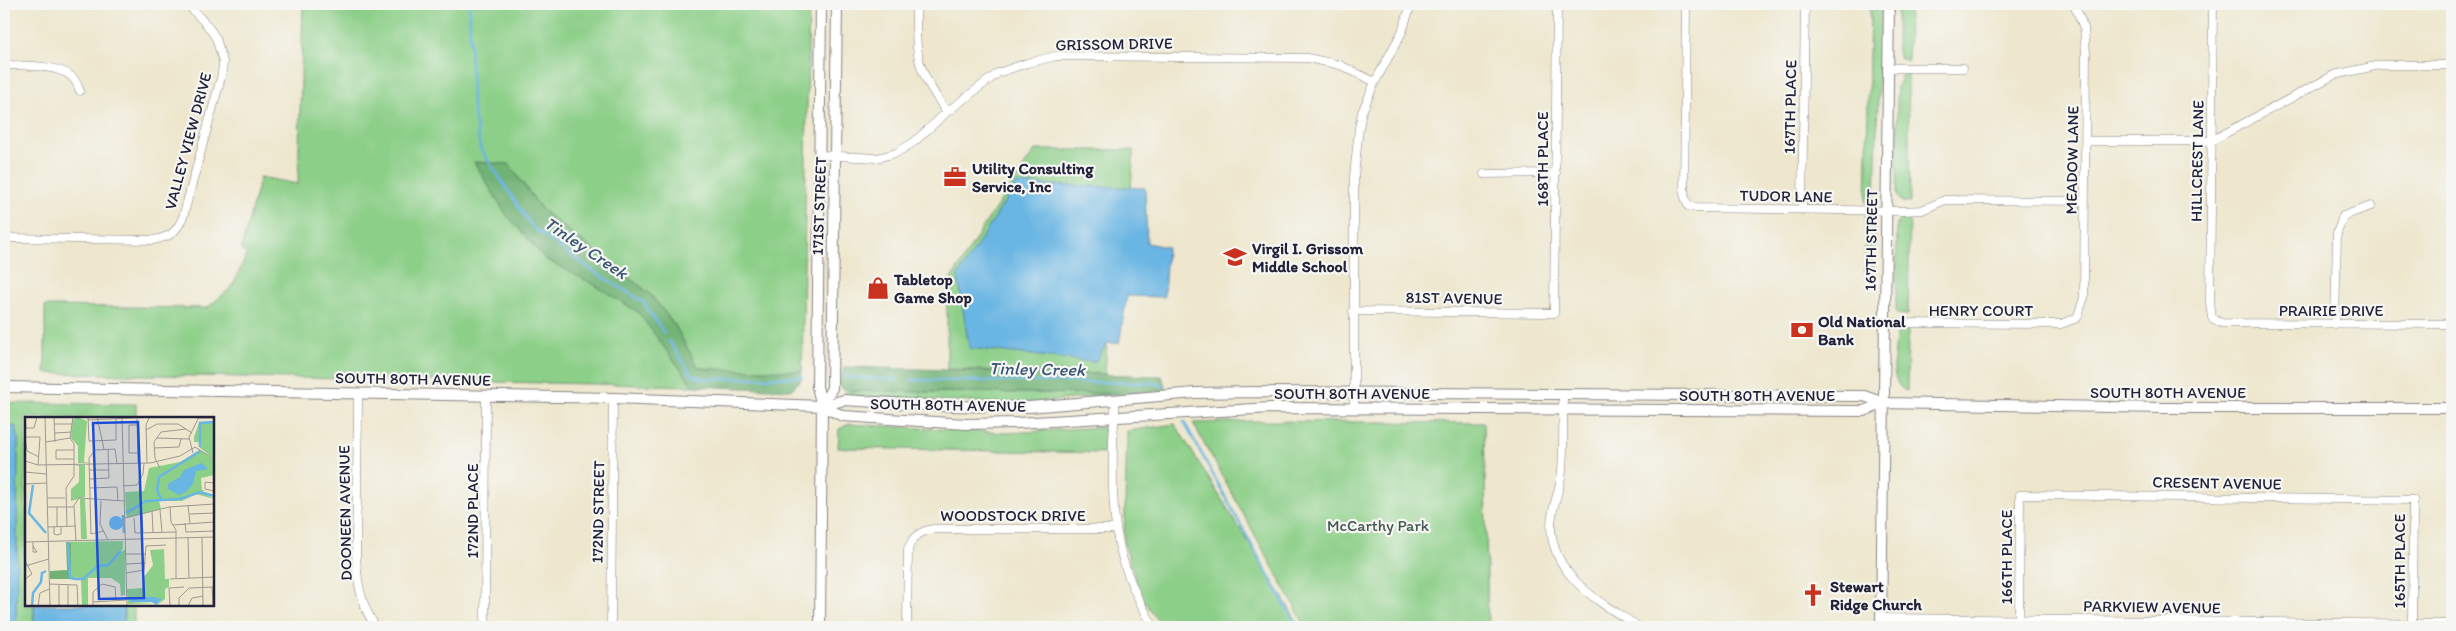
<svg xmlns="http://www.w3.org/2000/svg" width="2456" height="631" font-family="Itim,sans-serif">
  <style>
    .green { fill: #8ccf88; stroke: #577862 }
    .forest { fill: #71b274; stroke: #4a6a58 }
    .water { fill: #69b5e3; stroke: #466c8f }
    .lines { fill: none; stroke-linecap: round; stroke-linejoin: round }
    .stream { stroke: #69b5e3; stroke-width: 2.5 }
    .minor-casing { stroke: #888484; stroke-width: 9 }
    .tertiary-casing { stroke: #888484; stroke-width: 12 }
    .minor { stroke: #fff; stroke-width: 8 }
    .tertiary { stroke: #fff; stroke-width: 10 }
    .labels { text-anchor: middle; dominant-baseline: central; stroke-width: 4.5; stroke-linejoin: round; paint-order: stroke }
    .street-label { font-size: 16px; fill: #22223b; stroke: #f6f6f2 }
    .poi-label { font-size: 16px; font-weight: bold; fill: #22223b; stroke: #f6f6f2; text-anchor: start }
    .park-label { font-size: 16px; fill: #425652; stroke: #f6f6f2 }
    .water-label { font-size: 18px; font-style: italic; fill: #3b5576; stroke: #f6f6f2 }
    .inset-river { fill: none; stroke: #69b5e3; stroke-width: 2.5 }
    .inset-road { fill: none; stroke: #9c9893; stroke-width: 1 }
    .view { fill: #1d4ed8; fill-opacity: 0.15; stroke: #1d4ed8; stroke-width: 2.5 }
    .inset-edge { fill: none; stroke: #22223b; stroke-width: 2.5 }
  </style>
  <rect width="100%" height="100%" fill="#f6f6f2"/>
  <filter id="ink" filterUnits="userSpaceOnUse"><feTurbulence type="fractalNoise" baseFrequency=".02" numOctaves="2"/><feDisplacementMap in="SourceGraphic" scale="10" xChannelSelector="R" yChannelSelector="G"/><feConvolveMatrix kernelMatrix="1 2 1 2 8 2 1 2 1" color-interpolation-filters="sRGB"/></filter>
  <filter id="wash" filterUnits="userSpaceOnUse"><feTurbulence type="fractalNoise" baseFrequency=".0096" numOctaves="4" result="noise"/><feDisplacementMap in="SourceGraphic" scale="20" xChannelSelector="R" yChannelSelector="G"/><feGaussianBlur stdDeviation="1.12" result="paint"/><feColorMatrix in="noise" values="0 0 0 0 0 0 0 0 0 0 0 0 0 0 0 0 0 1.4 0 .05"/><feComposite in="paint" operator="in"/></filter>
  <g filter="url(#wash)">
    <rect width="100%" height="100%" fill="#eee7ce"/>
    <path class="green" d="M303,4H809L802,371L708,369L696,366L676,327L650,294L542,210L509,164L475,163L506,214L593,284L638,312L693,386L45,373V306L207,308L232,287L247,254L241,250L260,177L298,184Z
      M1870,4H1881L1875,197L1874,201L1866,203Z
      M1897,4H1909L1908,61L1900,58L1897,51Z
      M1908,74L1910,203L1902,202L1897,195V87L1901,76Z
      M1035,150H1134L1119,343H1107L1105,374L947,369V286L986,222Z
      M1870,216L1875,224L1874,271H1865V217Z
      M1910,216L1908,315L1897,314L1896,310L1897,223L1903,217Z
      M1901,328H1908L1907,391C1887,385 1896,351 1896,334Z
      M839,386L852,391L1120,394L1023,404L858,397L846,393Z
      M4,403L136,404V418H26V605H34V627H16L18,438L16,427L4,426Z
      M1253,421L1484,423L1488,627H1306L1193,423Z
      M849,424L1008,433L1102,427L1106,435L1108,453L838,448L839,429Z
      M1175,424L1301,627H1162L1141,596L1124,543L1127,431Z
      M124,605H134V627H124Z"/>
    <path class="forest" d="M474,162L509,164L542,210L650,294L676,327L697,366L708,369L802,371L801,380L791,390L693,386L638,312L593,284L545,259L506,214Z
      M844,367L1162,376L1166,391L1120,394L851,391L839,386Z"/>
    <path class="water" d="M1016,184L1145,188L1147,243L1167,247L1164,297L1127,296L1119,343H1107L1095,362L969,348L958,276Z
      M4,426L16,427L18,438L16,627H4Z
      M34,605H124V627H34Z"/>
    <g class="lines">
      <path class="stream" d="M469,4L472,102L480,148L532,227L590,269L642,301L664,333
        M669,341L692,375L705,379L802,377
        M844,377L897,380
        M911,380L1153,383L1163,386
        M1184,422L1297,627"/>
    </g>
  </g>
  <g filter="url(#ink)">
    <g class="lines">
      <defs>
        <path id="minor" d="M916,4C916,58 915,67 947,112
          M1686,4L1684,194L1688,206L1696,208L1903,211L1922,210L1945,200L2085,201
          M2213,4L2210,302L2212,318L2221,323L2452,324
          M4,65C22,66 58,64 72,77C76,80 78,87 80,91
          M1888,68H1963
          M2086,141H2211L2334,75L2380,65H2452
          M819,155L877,158L896,153L914,142L947,112L998,73L1027,63L1056,56L1308,58L1340,65L1375,82
          M1484,174L1556,173
          M1802,210L1805,4
          M4,238L153,240C170,237 176,233 183,217L222,74L223,62L216,38L207,25L187,4
          M1353,311L1554,313L1557,4
          M1884,323L2061,324L2077,318L2084,298L2086,53L2084,28L2074,4
          M2335,324L2337,233L2343,216L2371,206
          M358,394C358,427 357,460 357,493C357,537 349,590 376,627
          M1563,394C1563,419 1564,445 1562,470C1561,489 1551,507 1551,526C1552,578 1602,603 1639,627
          M1115,400C1116,415 1113,428 1113,442C1112,518 1113,561 1154,627
          M1354,408V176L1359,128L1362,112L1375,82L1402,32L1411,4
          M1881,618L2452,624
          M2019,619L2020,495L2413,500L2412,623
          M485,627L486,395
          M611,627L613,398
          M907,627L908,550C912,536 921,531 934,529H1116"/>
        <path id="tertiary" d="M4,387L613,398L822,406L844,400L942,406L1029,407L1195,393L1256,392L1864,396L1884,403L2164,408H2452
          M822,406L843,416L966,424L1017,423L1271,408L1864,411L1884,403
          M822,406L832,388L837,4
          M820,627L822,406L817,387L821,4
          M1881,627L1889,4"/>
      </defs>
      <use href="#minor" class="minor-casing"/>
      <use href="#tertiary" class="tertiary-casing"/>
      <use href="#minor" class="minor"/>
      <use href="#tertiary" class="tertiary"/>
    </g>
  </g>
  <defs>
    <symbol id="office-bare" viewBox="-9 -9 18 18"><path d="M-6-3h4V-5.5h4V-3h4V5H-6ZM-1-4.5V-3h2v-1.5ZM-6 0V1H6V0Z" fill="#c8321e" stroke="#f6f6f2" stroke-width="2.5" paint-order="stroke"/></symbol>
    <symbol id="school-bare" viewBox="-9 -9 18 18"><path d="M0-5L7-2L0 1L-7-2ZM-4 1L0 2.5L4 1V4Q0 6-4 4Z" fill="#c8321e" stroke="#f6f6f2" stroke-width="2.5" paint-order="stroke"/></symbol>
    <symbol id="shop-bare" viewBox="-9 -9 18 18"><path d="M-5-2.5h2.3a2.7 3.5 0 0 1 5.4 0H5L5.5 6h-11ZM-1.5-2.5h3a1.5 2.3 0 0 0-3 0Z" fill="#c8321e" stroke="#f6f6f2" stroke-width="2.5" paint-order="stroke"/></symbol>
    <symbol id="bank-bare" viewBox="-9 -9 18 18"><path d="M-6-4H6V4H-6ZM0-2.3a2.3 2.3 0 1 0 0 4.6a2.3 2.3 0 1 0 0-4.6Z" fill="#c8321e" stroke="#f6f6f2" stroke-width="2.5" paint-order="stroke"/></symbol>
    <symbol id="church-bare" viewBox="-9 -9 18 18"><path d="M-1.2-6h2.4v3.5h3.3v2.4h-3.3V6h-2.4V-.1h-3.3v-2.4h3.3Z" fill="#c8321e" stroke="#f6f6f2" stroke-width="2.5" paint-order="stroke"/></symbol>
  </defs>
  <g fill-rule="evenodd">
    <use href="#office-bare" x="939" y="161" width="32" height="32"/>
    <use href="#school-bare" x="1219" y="241" width="32" height="32"/>
    <use href="#shop-bare" x="862" y="272" width="32" height="32"/>
    <use href="#bank-bare" x="1786" y="314" width="32" height="32"/>
    <use href="#church-bare" x="1797" y="579" width="32" height="32"/>
  </g>
  <g class="labels">
    <g class="street-label">
      <text transform="translate(1114 44) rotate(-1)">GRISSOM DRIVE</text>
      <text transform="translate(1790 107) rotate(-89)">167TH PLACE</text>
      <text transform="translate(188 141) rotate(-75)">VALLEY VIEW DRIVE</text>
      <text transform="translate(1542 159) rotate(-90)">168TH PLACE</text>
      <text transform="translate(2072 160) rotate(-89)">MEADOW LANE</text>
      <text transform="translate(2197 161) rotate(-89)">HILLCREST LANE</text>
      <text transform="translate(1786 196) rotate(1)">TUDOR LANE</text>
      <text transform="translate(819 206) rotate(-88)">171ST STREET</text>
      <text transform="translate(1871 240) rotate(-89)">167TH STREET</text>
      <text transform="translate(1454 298) rotate(1)">81ST AVENUE</text>
      <text x="1981" y="310">HENRY COURT</text>
      <text x="2331" y="310">PRAIRIE DRIVE</text>
      <text transform="translate(413 379) rotate(1)">SOUTH 80TH AVENUE</text>
      <text x="2168" y="392">SOUTH 80TH AVENUE</text>
      <text x="1352" y="393">SOUTH 80TH AVENUE</text>
      <text x="1757" y="395">SOUTH 80TH AVENUE</text>
      <text transform="translate(948 405) rotate(1)">SOUTH 80TH AVENUE</text>
      <text transform="translate(2217 483) rotate(1)">CRESENT AVENUE</text>
      <text transform="translate(472 511) rotate(-90)">172ND PLACE</text>
      <text transform="translate(598 512) rotate(-89)">172ND STREET</text>
      <text transform="translate(345 513) rotate(-91)">DOONEEN AVENUE</text>
      <text x="1013" y="515">WOODSTOCK DRIVE</text>
      <text transform="translate(2006 557) rotate(-90)">166TH PLACE</text>
      <text transform="translate(2399 561) rotate(-90)">165TH PLACE</text>
      <text transform="translate(2152 607) rotate(1)">PARKVIEW AVENUE</text>
    </g>
    <g class="poi-label">
      <text x="972" y="168">Utility Consulting<tspan x="972" dy="18">Service, Inc</tspan></text>
      <text x="1252" y="248">Virgil I. Grissom<tspan x="1252" dy="18">Middle School</tspan></text>
      <text x="894" y="279">Tabletop<tspan x="894" dy="18">Game Shop</tspan></text>
      <text x="1818" y="321">Old National<tspan x="1818" dy="18">Bank</tspan></text>
      <text x="1830" y="586">Stewart<tspan x="1830" dy="18">Ridge Church</tspan></text>
    </g>
    <g class="park-label">
      <text x="1378" y="525">McCarthy Park</text>
    </g>
    <g class="water-label">
      <text transform="translate(586 248) rotate(34)">Tinley Creek</text>
      <text transform="translate(1037 369) rotate(1)">Tinley Creek</text>
    </g>
  </g>
  <g transform="translate(25 417)">
    <rect width="189" height="189" fill="#eee7ce"/>
    <path d="M52,0L62,4L59,45L64,46H49H53V29L46,21L48,3ZM189,5V42L174,30V25H169V20L174,6ZM174,32L189,43V58L176,61L177,73H180L177,75L189,82L171,77L157,84H134L136,92L102,101L101,97L108,92L101,96L100,75L119,74L124,51L155,45L174,35ZM50,48H60V80L46,84V72L54,65V49ZM55,82H60L62,122H56ZM98,124V132L84,147L100,132V178L96,179L95,167L86,161H63V189H57L56,161L46,160V126L41,125ZM139,132L140,162H144V170L140,172V182L131,189L137,182L105,180V185L130,186L103,187L102,172L119,171V160L128,148L125,133Z" fill="#8ccf88"/>
    <path d="M41,125L46,126V160L57,162H25V154L42,153Z" fill="#71b274"/>
    <path d="M177,46L183,52L171,54L168,67L161,75L154,78L143,72V67L155,60L159,53ZM84 106a7 7 0 1 1 14 0a7 7 0 1 1-14 0ZM104,180H129L137,182L131,188L127,185H105Z" fill="#69b5e3"/>
    <path class="inset-river" d="M175,30V6L189,5M8,68L4,96L21,116M136,82L132,73L134,60L175,34M101,96L121,84L155,82L175,75L189,79M98,98L99,116M43,125L45,161L51,162H58L73,149L83,148L96,134M7,189L8,176L16,165L17,156L21,154"/>
    <path class="inset-road" d="M20,0L25,189M29,0L30,25M63,0L64,24L91,23V0M72,0L79,32M97,0L102,189M0,1L1,11H9L12,0M172,1H189M112,2L113,46M63,3L131,0M30,7H48M112,8H104V36H113M121,13L132,7H153L167,16M136,15L161,12M30,16L47,15M0,20H15L13,48M0,20L2,34L14,40M131,21L164,22M21,25L45,21L48,0M129,31L154,30L156,22M49,33H31V42H49M168,36L164,20L174,0M0,44L13,48L125,46L155,39L170,30L189,42M122,46L121,8L124,1M135,51L130,41L129,25L136,15M64,53H84M0,55L21,57M65,62L84,61L83,32M189,66L180,65V72L189,74M0,67L22,66M98,69L112,68L118,57L119,46M65,71L92,70L93,84M22,81H40M76,84L75,107L83,123M163,88L165,106M49,89L51,124M22,90H48L54,81L99,84M32,90V110M145,90L146,105L151,113V161M135,93L137,115M127,94L128,115M117,97L118,116M165,97L189,96M100,101L144,90L189,87M109,101L110,116L151,115M160,106L161,115L189,114M148,108L189,105M42,109L41,71L49,59V27L45,21M23,110L51,109M29,110V117L32,118L36,117V110M79,114L66,117L64,41L70,33L90,32L92,46M163,121L164,161M177,121L178,189M0,125L189,120M8,125V135H12L8,129M101,137H121M0,144L7,157L0,162M101,147L121,146M0,149L24,142M101,156L119,153L121,129L141,128M145,162L189,160M24,167L52,168L53,189M34,168V189M43,168V189M187,170L188,189M68,185L101,183M13,189L15,176L24,172M68,189V175L77,167L90,170L91,183M145,189L144,171L159,170M154,189V181L164,171L189,170M163,189L167,181L178,179"/>
    <path class="view" d="M113,5L119,181L74,182L68,6Z"/>
    <rect width="189" height="189" class="inset-edge"/>
  </g>
  <rect width="2456" height="631" fill="none" stroke="#f6f6f2" stroke-width="20"/>
</svg>
